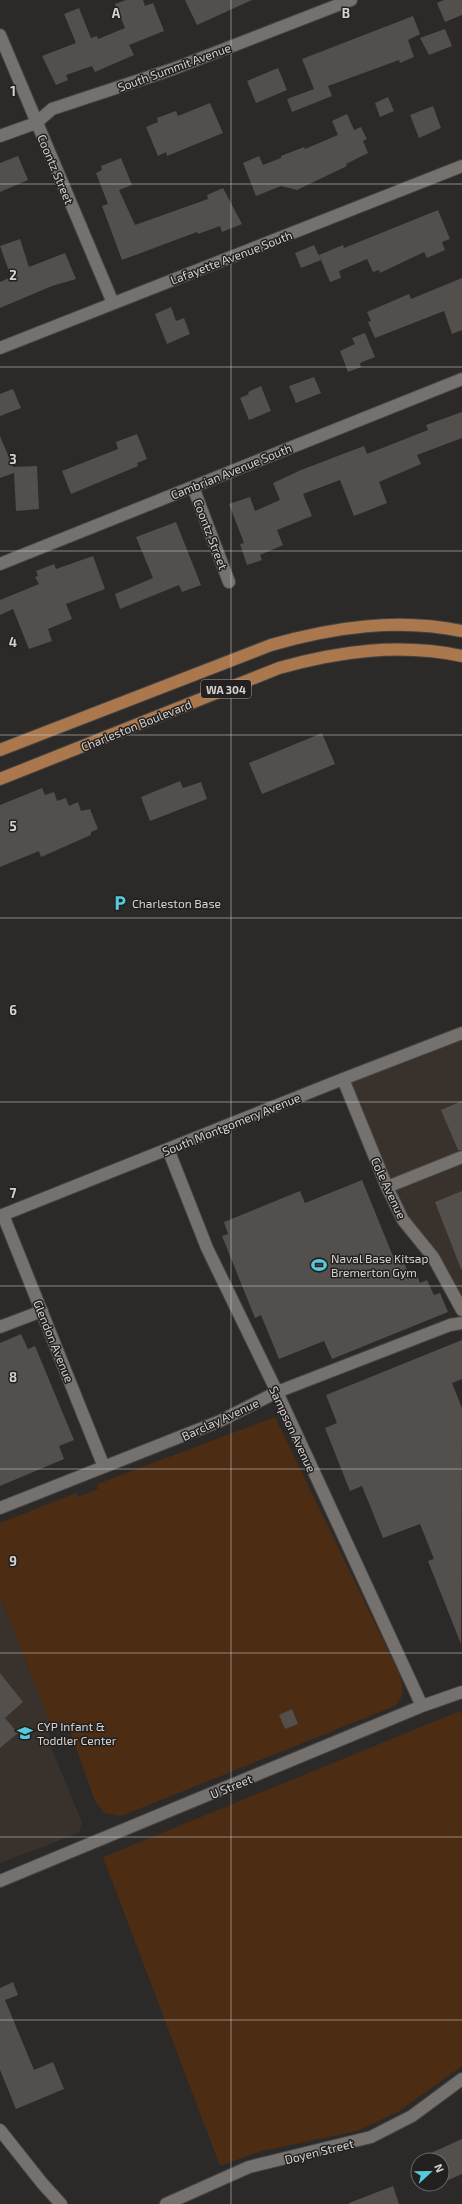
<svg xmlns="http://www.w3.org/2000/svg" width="462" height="2204" font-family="'Exo 2',sans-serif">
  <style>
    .built { fill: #39312b }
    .green { fill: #4c2c12 }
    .building { fill: #524f4d }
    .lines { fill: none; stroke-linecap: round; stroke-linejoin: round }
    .minor-casing { stroke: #474543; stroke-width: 14 }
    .tertiary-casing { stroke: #474543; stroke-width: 14 }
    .trunk-casing { stroke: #474543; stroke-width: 14 }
    .minor { stroke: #74716f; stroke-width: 12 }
    .tertiary { stroke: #74716f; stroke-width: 12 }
    .trunk { stroke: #ab784e; stroke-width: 12 }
    .grid { fill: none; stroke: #d5d3d2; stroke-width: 1; stroke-opacity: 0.55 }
    .labels { text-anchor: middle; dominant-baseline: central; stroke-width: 3; stroke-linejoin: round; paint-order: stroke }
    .shield { fill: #23201f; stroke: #a09d9c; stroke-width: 1 }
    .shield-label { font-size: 11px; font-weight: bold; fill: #d5d3d2 }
    .street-label { font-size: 12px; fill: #d5d3d2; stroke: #23201f }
    .poi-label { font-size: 12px; fill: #d5d3d2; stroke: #23201f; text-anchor: start }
    .grid-label { font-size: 13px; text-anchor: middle; font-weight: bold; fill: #d5d3d2; stroke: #23201f; stroke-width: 3; stroke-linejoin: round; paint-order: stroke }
  </style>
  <rect width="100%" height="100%" fill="#2c2a28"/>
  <path class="built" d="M462,1033V1311L403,1220L343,1079Z
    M0,1595L49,1721L50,1745L82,1822L79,1833L0,1863Z"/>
  <path class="green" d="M275,1417L399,1673C403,1687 406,1695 395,1706L126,1814L119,1816L104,1813L95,1801L70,1731L49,1721L0,1595V1523L76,1493L78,1497L98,1489L97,1484Z
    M460,1711L462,1715V2066L398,2112L357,2131L258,2152L220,2166L103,1857Z"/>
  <path class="building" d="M126,0H143L145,6L153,3L164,31L129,45L134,55L95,72L92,66L66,75L68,80L56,85L42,56L76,43L64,14L79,8L91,38L97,36L98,39L125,28L115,4Z
    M185,0H252L197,25Z
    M444,0H462V15L445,22L437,3Z
    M413,16L420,34L408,40L414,57L400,63L399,60L328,86L332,96L292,112L287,99L314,89L302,59Z
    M445,29L452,46L429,55L420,38Z
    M278,68L287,90L256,103L247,81Z
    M388,97L394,111L380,117L375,103Z
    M210,103L223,133L167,156L166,152L158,156L146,127L158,122L157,118L176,111L178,116Z
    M433,106L441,128L419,138L410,115Z
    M347,114L354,130L361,127L367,139L363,141L368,153L346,164L347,166L297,190L281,186L256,196L243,163L259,156L263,165L281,158V156L304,147L305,149L338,135L332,121Z
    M18,156L28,180L0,192V163Z
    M121,158L132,185L119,190L135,225L208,199L207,195L223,188L242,224L222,232L220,226L198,234L197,232L122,260L102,206L108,204L96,173L102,170L101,166Z
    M438,210L450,239L442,242L445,250L427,258L424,252L380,273L379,270L373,272L367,259L339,271L341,278L330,282L319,255L343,245L344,248Z
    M20,239L29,267L65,253L76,279L52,286L0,308V282L11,277L0,246Z
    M314,245L321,260L301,268L295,253Z
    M462,278V330L452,334L444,311L375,338L368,322L371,321L367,312L409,294L411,299Z
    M171,307L176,321L184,318L190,334L167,344L155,314Z
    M365,333L375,357L360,363L361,367L348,372L340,351L355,344L352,338Z
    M314,377L321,393L296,403L289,386Z
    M261,386L271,411L249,420L240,398L249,394L248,392Z
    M13,389L21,408L0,416V394Z
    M462,412V438L417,455L421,464L379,482L387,503L354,516L340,480L303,494L312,516L277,530L283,545L260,555L262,560L247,565L240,544L244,543L229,504L250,497L255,511L280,500L273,483L301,470L364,446L367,454L428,430L426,425Z
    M137,434L147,459L137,463L138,466L71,494L62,471L118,449L116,442Z
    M0,436L13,467L37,466L39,509L16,511L14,473L0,478Z
    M176,522L201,585L182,592L179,585L120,609L115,594L153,578L136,537Z
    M93,556L105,589L66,604L72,619L48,629L52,641L29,649L13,609L0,615V600L39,584L35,577L38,576L36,571L54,564L56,569Z
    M322,733L335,764L262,794L249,763Z
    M180,781L183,788L201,782L207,799L150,821L141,797Z
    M42,788L45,795L54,792L57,801L66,798L69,806L78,802L81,811L90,809L98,829L91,832V835L41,857L39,851L0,867V805Z
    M462,1101V1150H458L441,1110Z
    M362,1180L395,1261L402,1258L408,1272L415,1270L420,1283L427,1280L434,1295L440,1293L448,1312L332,1359L324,1341L279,1359L261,1315L255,1318L222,1236L228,1234L224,1222L300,1191L305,1203Z
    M462,1191V1269H461L435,1202Z
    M21,1334L28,1349L35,1346L74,1440L59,1446L64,1459L0,1486V1343Z
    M462,1340V1379L452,1383L462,1408L461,1644L428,1561L434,1559L420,1524L383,1538L362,1486L350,1491L325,1428L337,1423L326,1395Z
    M0,1673L23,1702L5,1718L18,1733L0,1748Z
    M292,1709L298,1724L285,1729L279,1715Z
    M13,1982L18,1995L5,2000L34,2070L53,2062L64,2089L16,2109L0,2070V1988Z
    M462,2139V2174L442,2183V2160H426L424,2156Z
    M393,2186L399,2204H349V2203Z"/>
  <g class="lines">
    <defs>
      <path id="minor" d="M0,35L113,303
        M0,136L36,123L52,109L173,69L351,0
        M193,487L229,582
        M0,564L462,379
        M343,1079L387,1187L403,1220L433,1257L462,1310
        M168,1149L207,1248L277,1392L422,1706
        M387,1187L462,1157
        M3,1215L104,1467
        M0,1216L343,1079L462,1033
        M0,1327L42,1311
        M0,1508L220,1421L277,1392L450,1325L462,1323
        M0,1881L422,1706L462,1692
        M0,2130L42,2183L61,2204
        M166,2204L249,2167L371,2137L412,2116L462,2079"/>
      <path id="tertiary" d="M0,348L462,166"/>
      <path id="trunk" d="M0,750L271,645C334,627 397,618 462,631
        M0,779L279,668C340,651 399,643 462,656"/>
    </defs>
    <use href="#minor" class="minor-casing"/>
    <use href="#tertiary" class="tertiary-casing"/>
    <use href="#trunk" class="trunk-casing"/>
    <use href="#minor" class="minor"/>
    <use href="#tertiary" class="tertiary"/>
    <use href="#trunk" class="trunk"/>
  </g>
  <path class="grid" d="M231,0V2204M0,184H462M0,367H462M0,551H462M0,735H462M0,918H462M0,1102H462M0,1286H462M0,1469H462M0,1653H462M0,1837H462M0,2020H462"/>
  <defs>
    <symbol id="parking-bare" viewBox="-9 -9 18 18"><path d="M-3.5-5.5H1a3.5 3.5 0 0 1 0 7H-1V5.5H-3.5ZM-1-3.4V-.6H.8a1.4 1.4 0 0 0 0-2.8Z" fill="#53cbdc" stroke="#23201f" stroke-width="2.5" paint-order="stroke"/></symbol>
    <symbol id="stadium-bare" viewBox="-9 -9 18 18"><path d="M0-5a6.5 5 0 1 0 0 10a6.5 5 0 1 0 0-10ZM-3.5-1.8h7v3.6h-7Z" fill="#53cbdc" stroke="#23201f" stroke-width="2.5" paint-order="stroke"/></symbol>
    <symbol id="school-bare" viewBox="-9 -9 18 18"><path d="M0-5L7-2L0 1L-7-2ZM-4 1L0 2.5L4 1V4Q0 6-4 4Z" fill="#53cbdc" stroke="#23201f" stroke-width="2.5" paint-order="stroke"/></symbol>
  </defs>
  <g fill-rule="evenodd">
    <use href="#parking-bare" x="109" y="892" width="22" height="22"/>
    <use href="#stadium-bare" x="308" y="1254" width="22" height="22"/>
    <use href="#school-bare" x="14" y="1722" width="22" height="22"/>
  </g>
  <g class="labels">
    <rect class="shield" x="201" y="680" width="50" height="18" rx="3"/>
    <g class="shield-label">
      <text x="226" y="689">WA 304</text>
    </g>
    <g class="street-label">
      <text transform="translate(174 67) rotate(-20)">South Summit Avenue</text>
      <text transform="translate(56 169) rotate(67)">Coontz Street</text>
      <text transform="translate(231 257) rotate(-21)">Lafayette Avenue South</text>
      <text transform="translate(231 471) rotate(-22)">Cambrian Avenue South</text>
      <text transform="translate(211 534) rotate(69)">Coontz Street</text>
      <text transform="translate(136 725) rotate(-22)">Charleston Boulevard</text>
      <text transform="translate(231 1124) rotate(-22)">South Montgomery Avenue</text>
      <text transform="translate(389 1188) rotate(65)">Cole Avenue</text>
      <text transform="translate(54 1341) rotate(68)">Glendon Avenue</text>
      <text transform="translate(220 1419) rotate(-25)">Barclay Avenue</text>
      <text transform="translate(293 1429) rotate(65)">Sampson Avenue</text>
      <text transform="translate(231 1786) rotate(-22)">U Street</text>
      <text transform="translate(319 2151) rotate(-14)">Doyen Street</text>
    </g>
    <g class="poi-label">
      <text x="132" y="903">Charleston Base</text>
      <text x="331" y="1258">Naval Base Kitsap<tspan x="331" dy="14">Bremerton Gym</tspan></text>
      <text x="37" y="1726">CYP Infant &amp;<tspan x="37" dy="14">Toddler Center</tspan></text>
    </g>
  </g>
  <g class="grid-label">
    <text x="116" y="18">A</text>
    <text x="346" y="18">B</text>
    <text x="13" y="96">1</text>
    <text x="13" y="280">2</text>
    <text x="13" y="464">3</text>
    <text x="13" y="647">4</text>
    <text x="13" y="831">5</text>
    <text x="13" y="1015">6</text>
    <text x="13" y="1198">7</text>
    <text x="13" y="1382">8</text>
    <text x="13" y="1566">9</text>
  </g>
  <g transform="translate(430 2172) rotate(68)"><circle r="19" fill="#23201f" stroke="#6a6867"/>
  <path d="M0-3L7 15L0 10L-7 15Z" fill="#53cbdc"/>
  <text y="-6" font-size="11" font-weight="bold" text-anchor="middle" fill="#d5d3d2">N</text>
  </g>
</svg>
